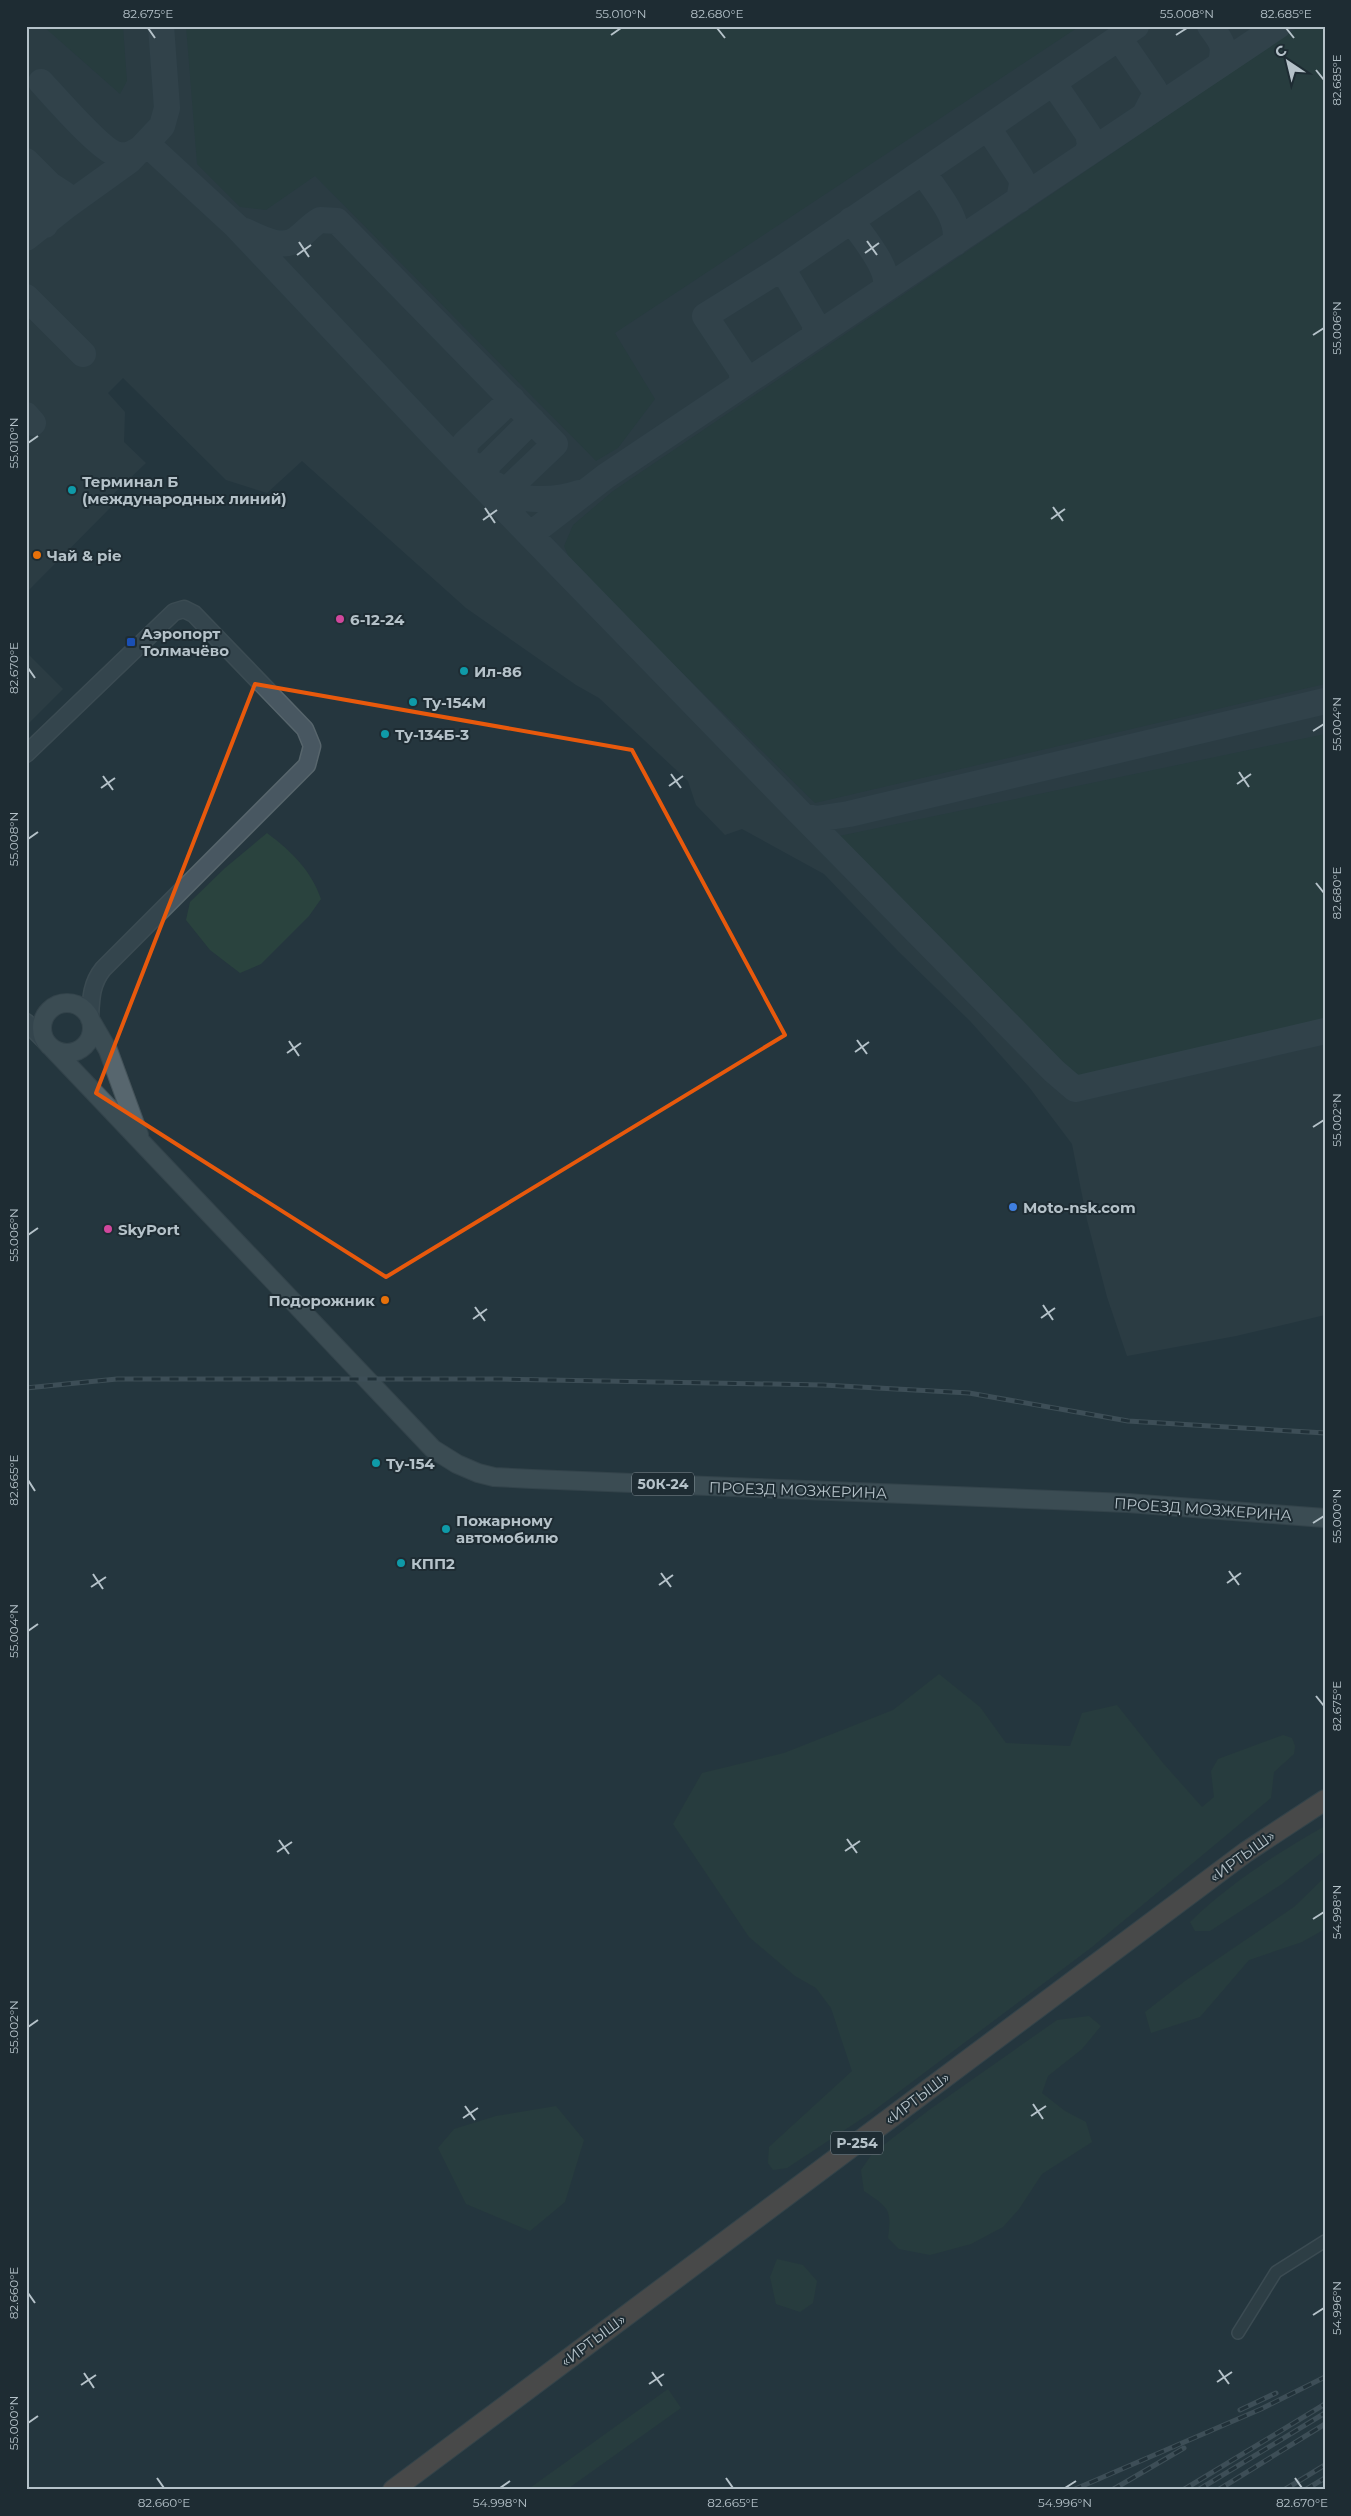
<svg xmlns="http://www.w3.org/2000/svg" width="1351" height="2516" font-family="Montserrat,sans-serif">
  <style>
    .airport { fill: #33434b }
    .green { fill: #2a433e }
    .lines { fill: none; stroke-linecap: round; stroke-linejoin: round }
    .taxiway { stroke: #40515a; stroke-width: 26 }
    .street-casing { stroke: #57656c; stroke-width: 14 }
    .secondary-casing { stroke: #57656c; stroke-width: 19 }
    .primary-casing { stroke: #45535a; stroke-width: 20 }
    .highway-casing { stroke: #445259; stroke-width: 22 }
    .street { stroke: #39474e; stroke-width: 11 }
    .secondary { stroke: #485761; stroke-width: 16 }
    .primary { stroke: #57666e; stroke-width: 18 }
    .highway { stroke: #736157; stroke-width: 20 }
    .rail-casing { stroke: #5c6c75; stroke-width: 5 }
    .rail { stroke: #1e2c33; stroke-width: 3; stroke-dasharray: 9; stroke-linecap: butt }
    .marked { fill: none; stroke: #e8590c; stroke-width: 4; stroke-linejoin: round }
    .ticks { fill: none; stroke: #b5c2c9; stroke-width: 2 }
    .culture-dot { fill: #0f9aa8; stroke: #1e2c33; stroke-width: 2 }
    .food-dot { fill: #e8710a; stroke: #1e2c33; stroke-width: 2 }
    .hotel-dot { fill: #d1479c; stroke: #1e2c33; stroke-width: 2 }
    .transit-dot { fill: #1a4fb4; stroke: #1e2c33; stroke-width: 2 }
    .shop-dot { fill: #3f7fe0; stroke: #1e2c33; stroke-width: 2 }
    .labels { text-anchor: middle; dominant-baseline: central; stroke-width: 4; stroke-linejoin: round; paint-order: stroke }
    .shield { fill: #1e2c33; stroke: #88959c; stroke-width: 1 }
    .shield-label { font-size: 14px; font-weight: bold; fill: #b5c2c9 }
    .poi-label { font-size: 15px; font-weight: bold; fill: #b5c2c9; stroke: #1e2c33; text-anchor: start }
    .street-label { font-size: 15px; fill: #b5c2c9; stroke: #1e2c33 }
    .neatline { fill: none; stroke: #b5c2c9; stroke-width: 2 }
    .ticks-label { font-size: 12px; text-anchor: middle; fill: #b5c2c9 }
  </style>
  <rect width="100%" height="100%" fill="#25363e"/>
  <path class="airport" d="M26,26H1325V1315L1236,1336L1127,1356L1107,1297L1087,1220L1072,1144L1029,1087L970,1021L899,952L824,874L742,829L725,835L696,805L688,781L599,698L576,685L466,608L302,461L267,493L226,480L123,378L108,393L125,412L124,442L146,463L107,500L112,506L26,593Z
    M26,652L63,689L26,726Z"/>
  <path class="green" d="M43,26H123L127,81L120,94Z
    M186,26H1080L615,333L655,399L618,448L596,461L315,176L266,210L240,207L197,164Z
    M1300,26H1325V684L815,803L572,565L564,546L573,525L613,491Z
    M1325,734V1021L1072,1080L839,836Z
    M267,833C291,851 311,870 321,899L309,916L261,964L240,973L210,950L186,920L190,902L225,868Z
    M939,1674L980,1707L1006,1743L1070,1746L1082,1713L1117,1705L1163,1763L1202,1807L1214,1797L1211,1771L1218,1759L1283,1735L1292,1738L1295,1746L1294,1754L1274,1772L1271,1798L1092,1947L872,2112L787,2168L773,2170L768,2163L769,2147L852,2071L831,2008L816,1988L795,1976L749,1937L673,1824L702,1773L784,1753L893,1710Z
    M1325,1826V1853H1321L1282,1884L1210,1931H1195L1190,1922C1230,1883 1276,1854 1325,1826Z
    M1325,1877V1929L1302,1942L1249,1960L1200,2017L1151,2033L1145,2012L1185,1981L1294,1907Z
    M1089,2016L1101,2026L1082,2049L1048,2076L1042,2093L1065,2111L1086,2122L1092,2142L1042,2174L1019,2209L1003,2227L971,2244L930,2255L899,2249L888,2238C892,2209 889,2208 864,2191L861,2170L872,2154L929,2110L1057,2020Z
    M556,2106L584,2140L565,2202L530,2231L466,2204L438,2148L454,2129L496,2116Z
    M777,2259L803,2265L817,2281L813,2303L800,2312L776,2304L770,2277Z
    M668,2389L681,2408L566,2490H527Z"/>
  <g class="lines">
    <path class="taxiway" d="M1210,26C1222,42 1226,46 1220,65
      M1119,38L1154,89L1155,95L1144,116
      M41,82C54,96 103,153 119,155C130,157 138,150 147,144L236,226L438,440L803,816L816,819L849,814L1325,701
      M1054,84L1088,134L1090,144L1087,154
      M988,128L1021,178L1022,184L1019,200
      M26,161L50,185L64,194
      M923,172C936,193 961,218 955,243
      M26,191L39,203L42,212L36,229
      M851,220C862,236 892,270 885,289
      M45,225C53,211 60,200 50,185
      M245,231C260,238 283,251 298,238C306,232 311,225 320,220L337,221L555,444L512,485L513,515
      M26,238L65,207L129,161L162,126L167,108L161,26
      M782,268L815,324V336
      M26,297L83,354
      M740,386L743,381L741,370L705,316L782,268L1136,26
      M26,415L33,423
      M474,465L464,466L465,443L512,399
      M496,485H483L488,464L532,420
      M495,493C525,499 550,503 579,493
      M531,534L606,476L1278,26
      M803,816L1054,1071L1075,1089L1325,1031"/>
    <defs>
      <path id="street" d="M1238,2333L1276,2272L1325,2241"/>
      <path id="secondary" d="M26,754L174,612L184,609L194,614L305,729L312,746L307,765L103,969C91,984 91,999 90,1018
        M26,1022L46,1042"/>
      <path id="primary" d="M42 1028a25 25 0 1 1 50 0a25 25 0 1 1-50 0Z
        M90,1019L108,1050L139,1135
        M52,1048L433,1449L457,1464L478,1473L494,1477L532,1479L1128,1503L1325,1518"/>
      <path id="highway" d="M393,2490L1246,1852L1325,1800"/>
    </defs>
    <use href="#street" class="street-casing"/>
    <use href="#secondary" class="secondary-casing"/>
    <use href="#primary" class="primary-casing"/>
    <use href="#highway" class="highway-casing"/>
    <use href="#street" class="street"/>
    <use href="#secondary" class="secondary"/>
    <use href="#primary" class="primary"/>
    <use href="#highway" class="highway"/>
    <defs>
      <path id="rail" d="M26,1388L117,1379H499L823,1385L969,1393L1128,1421L1325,1433
        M1240,2410L1276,2393
        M1073,2490L1261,2409L1325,2377
        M1112,2490L1184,2448
        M1183,2490L1325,2404
        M1198,2490L1325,2413
        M1218,2490L1325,2424
        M1284,2490L1325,2465
        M1305,2490L1325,2478"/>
    </defs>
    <use href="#rail" class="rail-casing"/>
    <use href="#rail" class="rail"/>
  </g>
  <path d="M0 0H1351V2516H0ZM255,684L632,750L785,1035L386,1277L96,1093Z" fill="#25363e" fill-opacity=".55" fill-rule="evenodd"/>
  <path class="marked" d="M255,684L632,750L785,1035L386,1277L96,1093Z"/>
  <path class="ticks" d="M148,28L155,38M717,28L725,38M1286,28L1294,38M611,35L621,28M1176,35L1187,28M1316,70L1324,80M867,241L877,255M299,242L309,257M865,253L879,243M297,255L311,245M1313,335L1324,328M28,443L38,436M1053,507L1063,521M485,508L495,523M1051,519L1065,509M483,520L497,510M28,668L35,678M1313,731L1324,724M1239,772L1249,787M671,774L681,788M103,776L113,790M1237,784L1251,774M669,786L683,776M101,788L115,778M28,839L38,832M1316,883L1324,893M857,1040L867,1054M289,1041L299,1056M855,1052L869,1042M287,1053L301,1043M1313,1127L1324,1120M28,1235L38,1228M1043,1305L1053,1320M475,1307L485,1321M1041,1318L1055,1308M473,1319L487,1309M28,1480L35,1491M1313,1523L1324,1516M1229,1571L1239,1585M661,1573L671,1587M93,1574L103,1589M1227,1583L1241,1573M659,1585L673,1575M91,1587L106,1577M28,1631L38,1624M1316,1696L1324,1706M847,1839L857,1853M279,1840L289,1854M845,1851L860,1841M277,1852L292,1842M1313,1919L1324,1912M28,2027L38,2020M1033,2104L1043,2119M465,2106L475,2120M1031,2116L1046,2106M463,2118L478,2108M28,2293L35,2303M1313,2315L1324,2308M1219,2370L1229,2384M652,2372L662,2386M84,2373L94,2388M1217,2382L1232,2372M649,2384L664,2374M81,2385L96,2375M28,2423L38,2416M157,2478L164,2488M726,2478L733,2488M1295,2478L1302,2488M500,2488L510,2481M1065,2488L1076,2481"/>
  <g class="culture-dot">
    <circle cx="72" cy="490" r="5"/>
    <circle cx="464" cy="671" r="5"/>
    <circle cx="413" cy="702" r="5"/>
    <circle cx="385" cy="734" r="5"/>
    <circle cx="376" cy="1463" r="5"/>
    <circle cx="446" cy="1529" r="5"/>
    <circle cx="401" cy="1563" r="5"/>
  </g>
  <g class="food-dot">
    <circle cx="37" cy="555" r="5"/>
    <circle cx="385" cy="1300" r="5"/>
  </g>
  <g class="hotel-dot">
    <circle cx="340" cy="619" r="5"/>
    <circle cx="108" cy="1229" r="5"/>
  </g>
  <rect class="transit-dot" x="126" y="637" width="10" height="10" rx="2.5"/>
  <circle class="shop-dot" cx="1013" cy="1207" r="5"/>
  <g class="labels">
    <g class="shield">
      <rect x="632" y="1472.5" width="62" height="23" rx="4"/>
      <rect x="831" y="2131.5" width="52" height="23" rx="4"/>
    </g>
    <g class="shield-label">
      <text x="663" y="1484">50К-24</text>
      <text x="857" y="2143">Р-254</text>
    </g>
    <g class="poi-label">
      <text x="82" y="481">Терминал Б<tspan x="82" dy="17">(международных линий)</tspan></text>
      <text x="47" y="555">Чай &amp; pie</text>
      <text x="350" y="619">6-12-24</text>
      <text x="141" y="633">Аэропорт<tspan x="141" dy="17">Толмачёво</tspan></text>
      <text x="474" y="671">Ил-86</text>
      <text x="423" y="702">Ту-154М</text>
      <text x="395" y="734">Ту-134Б-3</text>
      <text x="1023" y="1207">Moto-nsk.com</text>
      <text x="118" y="1229">SkyPort</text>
      <text x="375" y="1300" text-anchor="end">Подорожник</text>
      <text x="386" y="1463">Ту-154</text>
      <text x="456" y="1520">Пожарному<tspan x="456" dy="17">автомобилю</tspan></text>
      <text x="411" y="1563">КПП2</text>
    </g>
    <g class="street-label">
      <text transform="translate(798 1490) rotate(2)">ПРОЕЗД МОЗЖЕРИНА</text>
      <text transform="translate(1203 1509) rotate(4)">ПРОЕЗД МОЗЖЕРИНА</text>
      <text transform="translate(1242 1856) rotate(-36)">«ИРТЫШ»</text>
      <text transform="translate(917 2098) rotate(-37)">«ИРТЫШ»</text>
      <text transform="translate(593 2340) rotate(-37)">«ИРТЫШ»</text>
    </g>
  </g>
  <rect width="1351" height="2516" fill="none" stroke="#1e2c33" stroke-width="55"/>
  <g transform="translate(1288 62) rotate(325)" stroke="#1e2c33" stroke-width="4" paint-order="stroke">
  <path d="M0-4L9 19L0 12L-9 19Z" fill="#b5c2c9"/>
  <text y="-8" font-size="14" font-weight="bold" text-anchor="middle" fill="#b5c2c9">С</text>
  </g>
  <rect x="28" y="28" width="1296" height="2460" class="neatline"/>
  <g class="ticks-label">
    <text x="148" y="18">82.675°E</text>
    <text x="621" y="18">55.010°N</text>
    <text x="717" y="18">82.680°E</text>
    <text x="1187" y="18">55.008°N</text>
    <text x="1286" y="18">82.685°E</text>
    <text transform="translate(1337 80) rotate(-90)" y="4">82.685°E</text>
    <text transform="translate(1337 328) rotate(-90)" y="4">55.006°N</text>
    <text transform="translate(14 443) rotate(-90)" y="4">55.010°N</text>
    <text transform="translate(14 668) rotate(-90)" y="4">82.670°E</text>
    <text transform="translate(1337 724) rotate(-90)" y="4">55.004°N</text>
    <text transform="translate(14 839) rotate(-90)" y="4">55.008°N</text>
    <text transform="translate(1337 893) rotate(-90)" y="4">82.680°E</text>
    <text transform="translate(1337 1120) rotate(-90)" y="4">55.002°N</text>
    <text transform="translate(14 1235) rotate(-90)" y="4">55.006°N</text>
    <text transform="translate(14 1480) rotate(-90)" y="4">82.665°E</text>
    <text transform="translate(1337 1516) rotate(-90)" y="4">55.000°N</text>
    <text transform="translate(14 1631) rotate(-90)" y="4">55.004°N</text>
    <text transform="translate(1337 1706) rotate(-90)" y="4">82.675°E</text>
    <text transform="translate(1337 1912) rotate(-90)" y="4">54.998°N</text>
    <text transform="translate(14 2027) rotate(-90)" y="4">55.002°N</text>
    <text transform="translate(14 2293) rotate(-90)" y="4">82.660°E</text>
    <text transform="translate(1337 2308) rotate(-90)" y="4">54.996°N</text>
    <text transform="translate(14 2423) rotate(-90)" y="4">55.000°N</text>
    <text x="164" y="2507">82.660°E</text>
    <text x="500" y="2507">54.998°N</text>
    <text x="733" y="2507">82.665°E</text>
    <text x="1065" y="2507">54.996°N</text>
    <text x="1302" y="2507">82.670°E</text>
  </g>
</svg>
